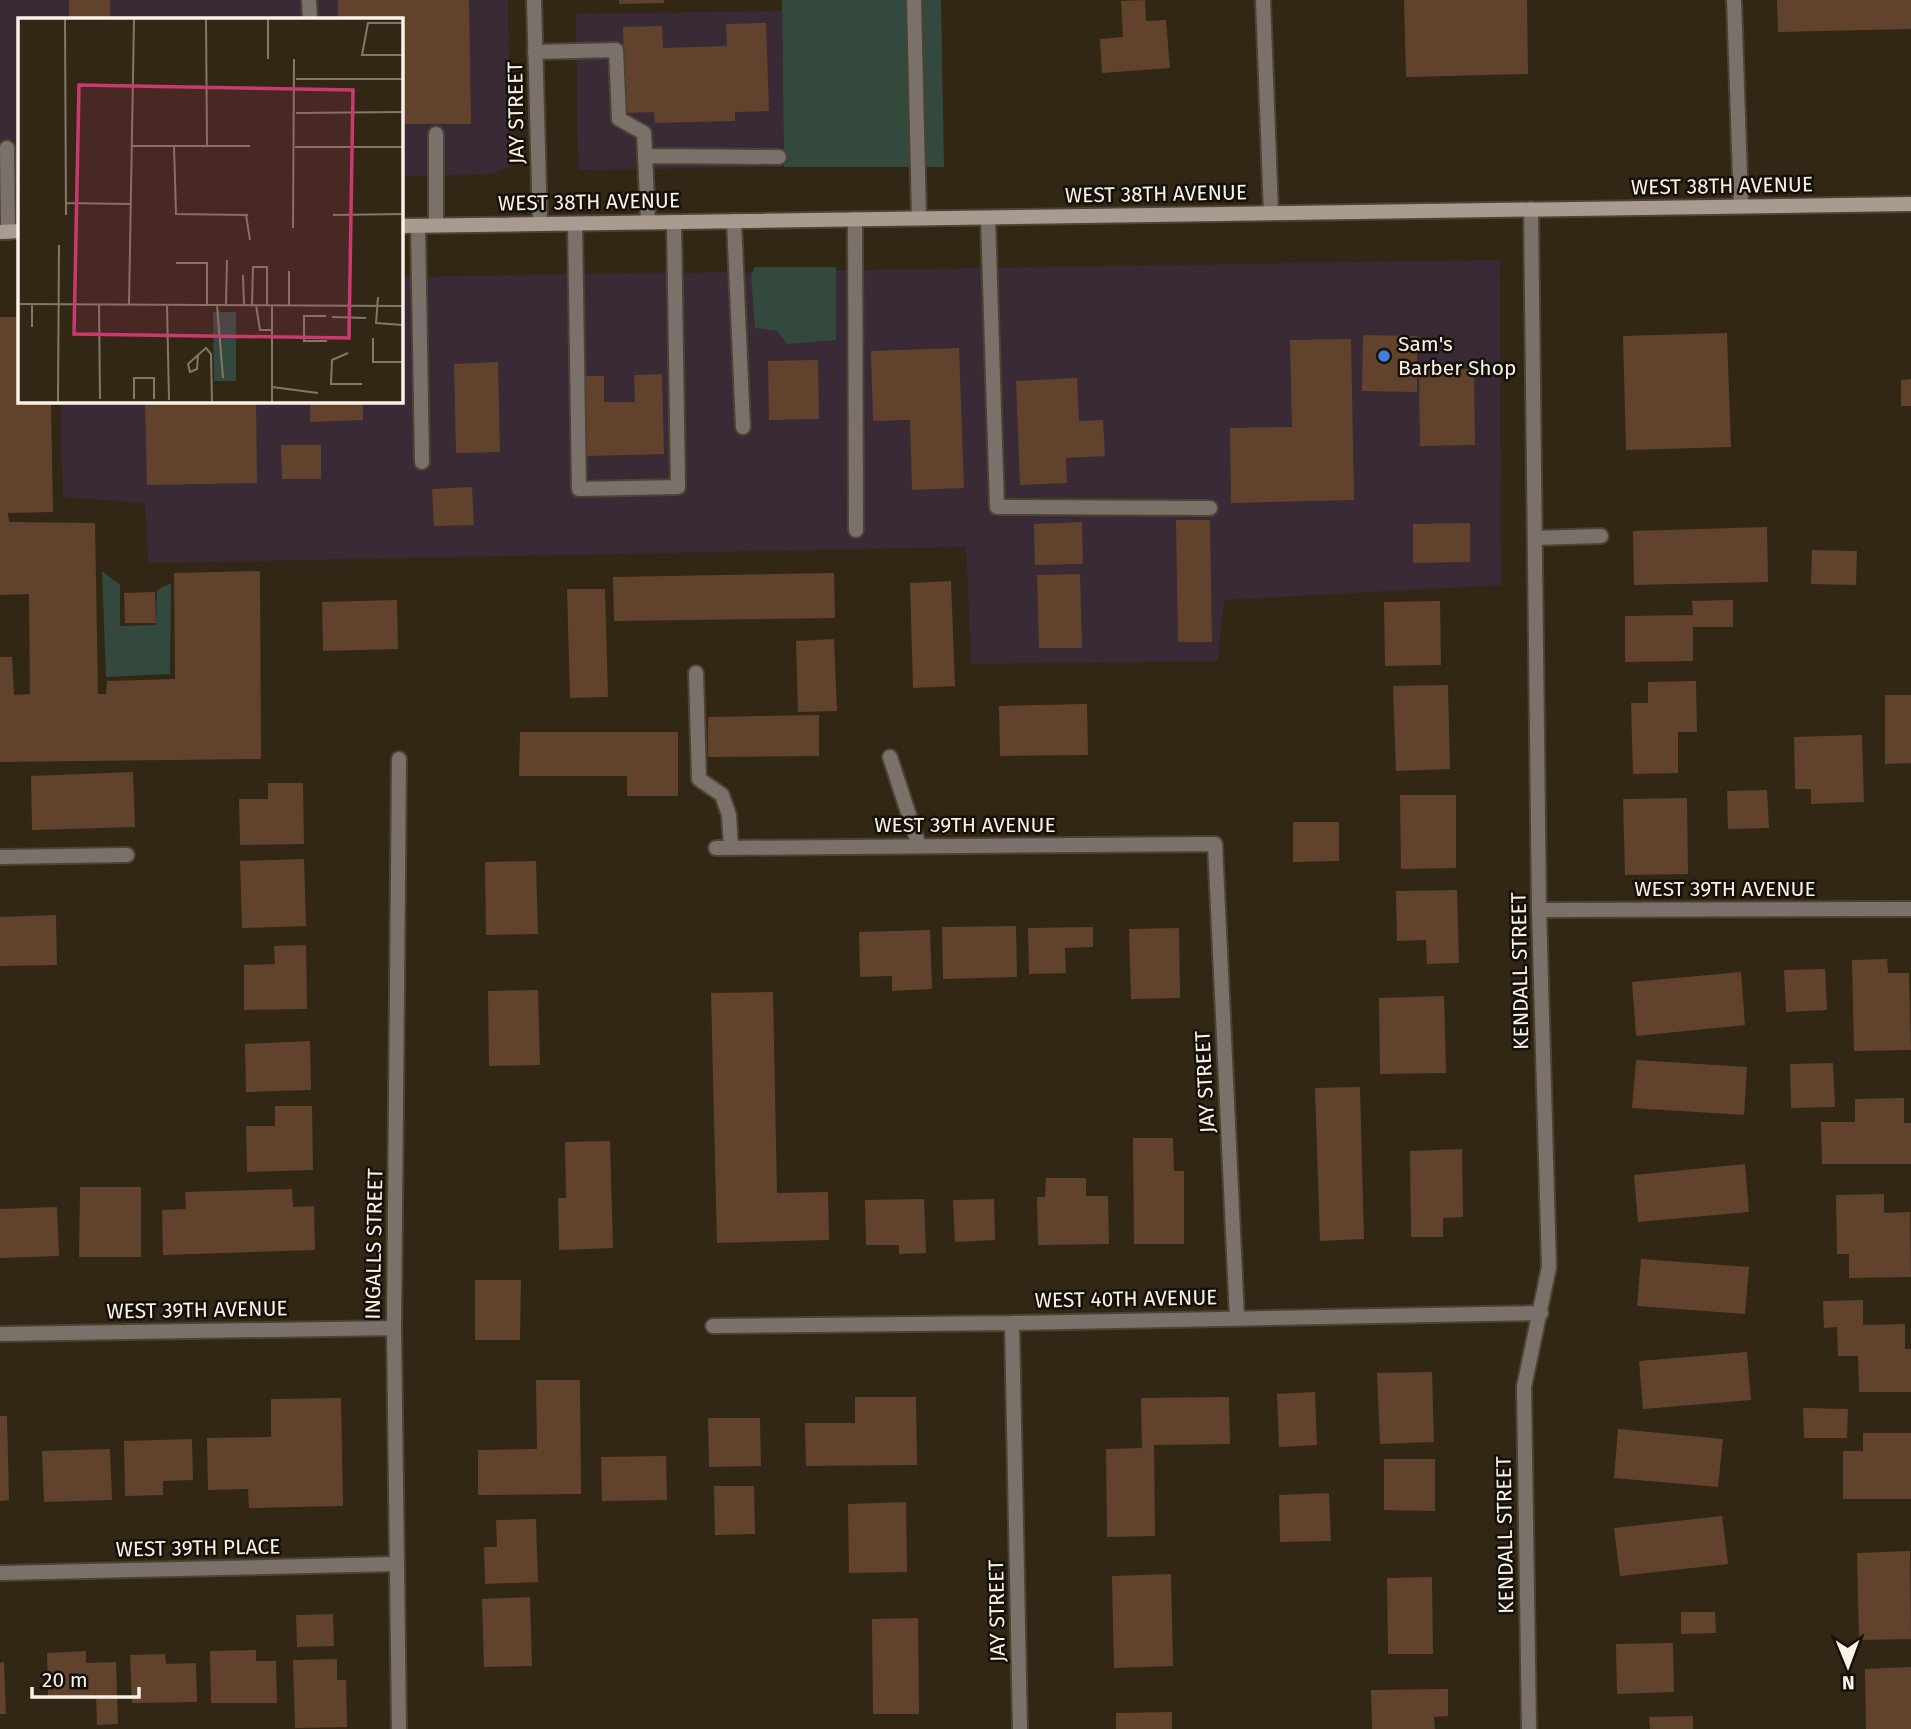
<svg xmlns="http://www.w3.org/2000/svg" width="1911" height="1729" font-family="'Fira Sans',sans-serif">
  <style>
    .commercial { fill: #392a36 }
    .green { fill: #34493d }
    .building { fill: #61432d }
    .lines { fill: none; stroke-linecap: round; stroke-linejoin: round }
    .lane-casing { stroke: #4e4232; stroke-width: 18 }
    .street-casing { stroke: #4e4232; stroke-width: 18 }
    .secondary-casing { stroke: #4e4232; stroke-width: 18 }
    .lane { stroke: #7a716a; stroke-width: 14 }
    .street { stroke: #7a716a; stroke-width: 14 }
    .secondary { stroke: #a89b8f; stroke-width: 14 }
    .shop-dot { fill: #3f7fe0; stroke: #151009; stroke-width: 2.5 }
    .labels { text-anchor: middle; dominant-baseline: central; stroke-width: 5; stroke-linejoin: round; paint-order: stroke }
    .street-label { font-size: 21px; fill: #faf1e7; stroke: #151009 }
    .poi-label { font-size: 21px; fill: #faf1e7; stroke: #151009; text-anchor: start }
    .inset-road { fill: none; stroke: #827769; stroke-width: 2 }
    .view { fill: #ca3970; fill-opacity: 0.15; stroke: #ca3970; stroke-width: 3.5 }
    .inset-edge { fill: none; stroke: #faf1e7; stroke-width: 3.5 }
  </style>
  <rect width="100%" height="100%" fill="#322615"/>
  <path class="commercial" d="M0,0H508L511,166L491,174L401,177V19H19V183H0Z
    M782,11L784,167L578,170L576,14Z
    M1500,260L1501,585L1224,600L1218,661L971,664L966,547L148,563L145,503L63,497L60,401H401V277Z"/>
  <path class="green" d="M782,0H941L944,167H784Z
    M755,267H836V340L787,344L777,331L755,328L751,276Z
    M102,571L120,585V626L156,625L157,590L171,583L170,674L106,677Z"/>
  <path class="building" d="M69,0H110V19H69Z
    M338,0H469L471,124H401V19H338Z
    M619,0H664V3L619,4Z
    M1145,0L1146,21L1166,20L1170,68L1102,73L1100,39L1123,37L1121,1Z
    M1404,0H1527L1528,74L1406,77Z
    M1777,0H1911V29L1778,32Z
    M766,23L769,111L735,112V121L655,123L654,112L625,113L623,27L662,26L663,48L727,46L726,24Z
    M0,317H17L19,319V401H51L53,512L8,513L9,522L95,523L98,694H106L107,681L175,679L174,573L260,571L261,759L0,762V657H12L14,695L30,694L29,594L0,595Z
    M1727,333L1731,447L1626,450L1623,336Z
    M1363,335L1417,336V392L1362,391Z
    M1351,339L1354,500L1231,503L1230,428L1292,427L1290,340Z
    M959,348L964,488L912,490L910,420L873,421L871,351Z
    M818,360L819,419L769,420L768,361Z
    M498,362L500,452L456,453L454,364Z
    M1474,369L1475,445L1420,446L1419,370Z
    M662,374L664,454L586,456L585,376H604V402H635L634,375Z
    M1077,378L1079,421L1103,420L1105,456L1066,458L1067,483L1020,485L1016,381Z
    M1911,379V406H1901V380Z
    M145,401H256L257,483L147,485Z
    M310,401H363V420L310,422Z
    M281,445H321V479H282Z
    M472,487L474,525L434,526L432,489Z
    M1176,520H1210L1212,642H1178Z
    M1082,522L1083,564L1035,565L1034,524Z
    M1470,523V562L1413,563V524Z
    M1767,527L1768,582L1634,585L1633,531Z
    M1812,550L1857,551L1856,585L1811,584Z
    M834,573L835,618L614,621L613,577Z
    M1080,574L1082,648H1039L1037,575Z
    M951,581L955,686L913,688L910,583Z
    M567,589H605L608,697L570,698Z
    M155,592L156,623H125L124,593Z
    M397,600L398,649L323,651L322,602Z
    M1733,600V627H1693V661L1625,662V616L1693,615L1692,601Z
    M1440,601L1441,665L1385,666L1384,602Z
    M834,639L837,711L798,712L796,641Z
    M1696,681L1697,732H1678V773L1633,774L1631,703H1648V682Z
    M1448,685L1450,769L1396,771L1393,686Z
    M1885,695H1911V763L1885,764Z
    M1087,704L1088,755L1000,756L999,706Z
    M819,715V756L708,757V717Z
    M520,732H678V796H627V776H519Z
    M1862,735L1864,802L1811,804V789H1795L1794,737Z
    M133,772L135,827L32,830L31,776Z
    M268,783H303L304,844L240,845L239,799H268Z
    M1767,790L1769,828L1728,829L1727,791Z
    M1400,795H1456V868L1401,869Z
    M1687,798L1688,874L1625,875L1623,799Z
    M1293,822H1339V861L1293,862Z
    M304,859L306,926L242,928L240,861Z
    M536,861L538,934L486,935L485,862Z
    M1457,890L1459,963L1427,964L1426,940L1397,941L1396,891Z
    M56,915L57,965L0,966V917Z
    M1016,926L1017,977L943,979L942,927Z
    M1093,927V947L1065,948L1066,973L1029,974L1028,928Z
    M1179,928L1180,998L1131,999L1129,929Z
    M930,930L932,989L892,991V976L860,977L859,932Z
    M306,945L307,1009L244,1010V965L275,964L274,946Z
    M1887,959L1888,973H1909L1911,1050L1854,1051L1852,960Z
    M1825,969L1827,1010L1786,1012L1784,970Z
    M1741,972L1745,1025L1636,1036L1632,982Z
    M538,990L540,1065L489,1066L488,991Z
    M773,992L777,1193L828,1192L829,1240L717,1243L711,993Z
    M1444,996L1446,1073L1380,1074L1379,998Z
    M310,1041L311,1090L246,1092L245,1044Z
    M1636,1060L1747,1067L1744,1115L1632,1108Z
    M1833,1063L1835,1107L1791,1108L1790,1064Z
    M1360,1087L1364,1239L1320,1241L1315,1088Z
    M1904,1098V1123H1911V1164H1822L1821,1122H1855V1099Z
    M275,1106H312L313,1170L247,1172L246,1126H275Z
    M1133,1138H1173L1174,1171H1184V1244H1134Z
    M610,1141L613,1248L559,1250L558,1198H566L565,1142Z
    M1462,1149L1463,1217L1443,1218V1237H1411L1410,1151Z
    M1745,1164L1749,1212L1638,1222L1634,1175Z
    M1046,1178H1086V1196H1108L1109,1244L1038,1245L1037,1197H1045Z
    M80,1187H141V1257H79Z
    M292,1189L293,1207L314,1206L315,1250L163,1255L162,1210L186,1209L185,1192Z
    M1884,1194V1213L1910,1212L1911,1277L1849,1278V1254H1837L1836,1195Z
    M924,1199L926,1253L899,1254V1245H866L865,1200Z
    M994,1199L995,1240L955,1242L953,1200Z
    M57,1207L59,1256L0,1258V1209Z
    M1641,1259L1749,1267L1745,1314L1637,1306Z
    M475,1280H521L520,1340H475Z
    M1863,1300V1325L1905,1324V1349H1911V1392H1859L1858,1356H1838L1837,1327L1824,1328L1823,1301Z
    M1747,1352L1751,1400L1643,1409L1639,1361Z
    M1432,1372L1434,1442L1380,1444L1377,1373Z
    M536,1380H580L581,1494L478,1495V1450L537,1449Z
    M1315,1392L1317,1445L1279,1447L1277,1394Z
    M855,1397H916L917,1465L806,1466L805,1423H855Z
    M1229,1397L1230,1444L1154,1445L1155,1536L1107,1537L1106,1449L1142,1448L1141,1398Z
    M341,1398L343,1506L249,1508L248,1489L208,1490L207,1438L271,1437V1399Z
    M1803,1408L1848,1409L1847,1438H1804Z
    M0,1416H7L9,1500L0,1501Z
    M708,1418H760L761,1466L709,1467Z
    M1618,1429L1723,1439L1718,1487L1614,1478Z
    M1863,1433H1911V1499H1843V1451H1863Z
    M192,1439L193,1480L163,1481V1495L125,1496L124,1441Z
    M110,1449L112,1500L44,1502L42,1451Z
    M666,1456L667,1500L602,1501L601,1457Z
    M1384,1459H1435V1511L1384,1510Z
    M714,1486H754L755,1534L715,1535Z
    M1329,1493L1331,1541L1280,1542L1279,1495Z
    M906,1502L907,1572L849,1573L848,1504Z
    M1722,1516L1728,1564L1620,1576L1614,1528Z
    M536,1519L538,1582L485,1584L484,1547H497L496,1520Z
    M1910,1551L1911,1639L1859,1640L1857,1553Z
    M1171,1574L1173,1666L1114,1668L1112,1576Z
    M1432,1577L1433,1654H1388L1387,1578Z
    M530,1597L532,1666L484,1667L482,1599Z
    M1681,1612H1715L1716,1633L1681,1634Z
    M333,1614L334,1646L297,1647L296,1615Z
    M918,1618L919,1714H873L872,1619Z
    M1673,1643L1674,1692L1617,1694L1616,1644Z
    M256,1650V1661H276L277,1703H211L210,1651Z
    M86,1651V1663L116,1662L118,1724L97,1725L96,1696L48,1697L47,1653Z
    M165,1654L166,1664L196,1663L197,1702L132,1703L130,1655Z
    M337,1659V1680H346L347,1727L295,1728L293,1660Z
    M4,1662L6,1714H0V1663Z
    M1911,1667V1729H1866L1865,1669Z
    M1448,1689V1716L1434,1717L1435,1729H1372L1371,1690Z
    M1172,1712V1729H1116V1713Z
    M1693,1716V1729H1650L1649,1717Z"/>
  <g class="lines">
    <defs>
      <path id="lane" d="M309,0L310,19
        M914,0L919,218
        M1263,0L1271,213
        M1734,0L1741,206
        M535,52L616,50L619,119L644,133L648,222
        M436,134V225
        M7,148L8,232
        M645,156L779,157
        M988,218L997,507L1210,508
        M855,219L856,530
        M734,221L743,427
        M575,224L579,489L678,487L674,222
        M418,226L422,462
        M1535,538L1601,536
        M696,673L699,779L722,795L729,815L731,848
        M890,757L919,846
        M0,857L127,855"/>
      <path id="street" d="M534,0L540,224
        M716,848L1215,844L1237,1318
        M1539,910L1911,909
        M1012,1323L1020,1729
        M713,1326L1012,1323L1541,1313
        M0,1334L394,1328
        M0,1573L396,1564
        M399,1729L394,1328L399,759
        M1529,1729L1524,1387L1549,1267L1539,910L1531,209"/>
      <path id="secondary" d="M401,226L1911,204
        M0,232L19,231"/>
    </defs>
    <use href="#lane" class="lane-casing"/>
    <use href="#street" class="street-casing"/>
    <use href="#secondary" class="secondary-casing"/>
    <use href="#lane" class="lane"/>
    <use href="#street" class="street"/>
    <use href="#secondary" class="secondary"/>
  </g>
  <circle class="shop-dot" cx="1384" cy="356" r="7"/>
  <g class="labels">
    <g class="street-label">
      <text transform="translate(516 113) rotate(-91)">JAY STREET</text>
      <text transform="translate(1722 186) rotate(-1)">WEST 38TH AVENUE</text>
      <text transform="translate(1156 194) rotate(-1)">WEST 38TH AVENUE</text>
      <text transform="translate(589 202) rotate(-1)">WEST 38TH AVENUE</text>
      <text x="965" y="825">WEST 39TH AVENUE</text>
      <text x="1725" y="889">WEST 39TH AVENUE</text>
      <text transform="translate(1520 971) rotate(-91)">KENDALL STREET</text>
      <text transform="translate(1205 1082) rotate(-93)">JAY STREET</text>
      <text transform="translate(374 1244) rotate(-89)">INGALLS STREET</text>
      <text transform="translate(1126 1299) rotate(-1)">WEST 40TH AVENUE</text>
      <text transform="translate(197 1310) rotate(-1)">WEST 39TH AVENUE</text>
      <text transform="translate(1505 1535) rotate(-91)">KENDALL STREET</text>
      <text transform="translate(198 1548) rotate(-1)">WEST 39TH PLACE</text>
      <text transform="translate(997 1611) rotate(-91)">JAY STREET</text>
    </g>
    <g class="poi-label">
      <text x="1398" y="344">Sam's<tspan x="1398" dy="24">Barber Shop</tspan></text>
    </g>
  </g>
  <g transform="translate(18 18)">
    <rect width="385" height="385" fill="#322615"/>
    <path d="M195,294H218V363H196Z" fill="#34493d"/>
    <path class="inset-road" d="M47,1L48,197M188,1L189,128M385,5H350L344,37H385M250,41V1M278,61H385M278,95L385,94M113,128H232M156,128L158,196L230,197M277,129H385M48,185L112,186M228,197L232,222M315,197L385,196M275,210L276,41M158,245H189V287M271,253V287M225,257L226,287M360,279L358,305L385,307M0,286L385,288M81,286L82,381M111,287L116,1M149,287L151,382M199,287L205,360M208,287L209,242M234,287L235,249H249V287M238,287L242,312H254M254,287V384M308,298H286V323H309M314,299L348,300M14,309V286M355,320V344H385M330,335L314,342L313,366H344M180,337L179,351L172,354L170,346L180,337L188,330L193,336L194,384M254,369L300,375M116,381V360H136V381M40,384L41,227"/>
    <path class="view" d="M61,67L335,72L331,320L56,316Z"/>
    <rect width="385" height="385" class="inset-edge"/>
  </g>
  <g transform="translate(1848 1666) rotate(179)" stroke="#151009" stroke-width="5" paint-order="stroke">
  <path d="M0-5L12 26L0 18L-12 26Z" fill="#faf1e7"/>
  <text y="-10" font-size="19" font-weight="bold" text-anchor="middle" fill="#faf1e7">N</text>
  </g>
  <path d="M32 1687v10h107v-10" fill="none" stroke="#faf1e7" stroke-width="3.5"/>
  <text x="42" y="1687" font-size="21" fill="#faf1e7" stroke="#151009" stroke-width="5" paint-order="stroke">20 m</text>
</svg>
